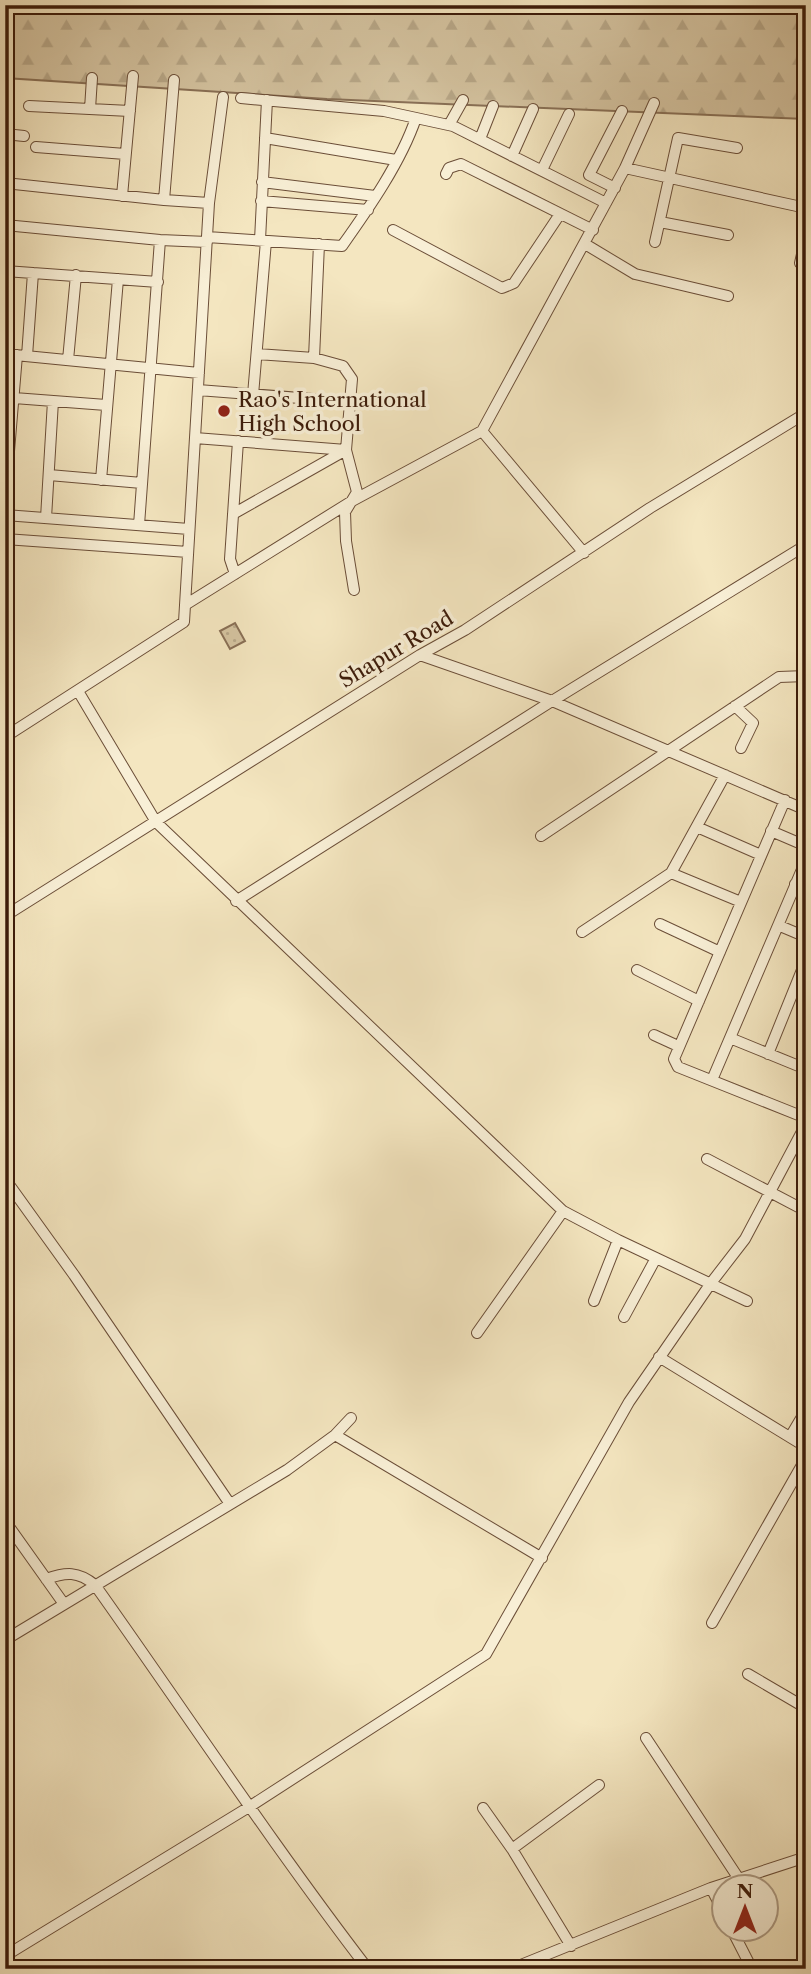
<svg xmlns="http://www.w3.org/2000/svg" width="811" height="1974" font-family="'Libre Caslon Text',serif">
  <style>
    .grass { fill: url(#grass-dots); stroke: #897056; stroke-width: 2 }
    .forest { fill: url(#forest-firs); stroke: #897056; stroke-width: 2 }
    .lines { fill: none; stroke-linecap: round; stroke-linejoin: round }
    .minor-casing { stroke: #6b4e38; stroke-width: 12 }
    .minor { stroke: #f8efd6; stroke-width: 10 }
    .poi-dot { fill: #8f2418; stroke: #f8efd6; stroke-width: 2.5 }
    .labels { text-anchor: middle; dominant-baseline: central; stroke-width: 7; stroke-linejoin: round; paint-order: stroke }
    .poi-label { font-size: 21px; fill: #3d1c0a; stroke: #f8efd6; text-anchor: start }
    .street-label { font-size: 21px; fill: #3d1c0a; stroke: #f8efd6 }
  </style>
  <defs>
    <pattern id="grass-dots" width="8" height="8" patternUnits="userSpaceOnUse" patternTransform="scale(1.75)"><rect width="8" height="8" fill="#d5c4a1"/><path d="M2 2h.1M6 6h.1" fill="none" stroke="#b8a889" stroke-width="1.8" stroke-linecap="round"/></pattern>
    <pattern id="forest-firs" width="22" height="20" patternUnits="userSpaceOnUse" patternTransform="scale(1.75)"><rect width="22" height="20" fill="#d5c4a1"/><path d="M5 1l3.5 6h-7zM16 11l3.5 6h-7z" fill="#b8a889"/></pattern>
  </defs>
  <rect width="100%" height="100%" fill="#f4e6c0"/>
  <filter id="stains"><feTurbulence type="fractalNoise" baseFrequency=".00286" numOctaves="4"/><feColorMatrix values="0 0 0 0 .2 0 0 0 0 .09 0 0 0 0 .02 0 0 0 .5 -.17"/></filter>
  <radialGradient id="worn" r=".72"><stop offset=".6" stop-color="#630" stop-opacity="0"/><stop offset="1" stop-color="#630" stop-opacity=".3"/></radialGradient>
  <path class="grass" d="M235,623L245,641L230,649L220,631Z"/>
  <path class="forest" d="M5,5H806V119L327,99L5,78Z"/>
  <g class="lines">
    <defs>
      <path id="minor" d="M241,98L384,111L453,126L606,203
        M29,106L130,111
        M90,109L92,78
        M449,125L463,100
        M5,134L24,136
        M265,138L396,160
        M480,139L493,106
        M36,147L125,154
        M512,156L533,109
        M625,168L654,103
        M542,170L569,114
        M446,174L449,168L461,164L593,230
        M262,182L375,196
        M5,183L164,200L209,203
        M615,188L589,175L622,111
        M122,196L133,76
        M164,200L174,80
        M261,201L368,210
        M660,222L728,235
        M5,225L160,240L207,242
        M393,230L502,288L514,283L560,214
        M207,237L342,246C369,208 401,162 416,118
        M260,240L267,100
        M655,242L678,138L737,148
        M585,244L635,274L728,296
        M800,263L806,237
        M5,271L158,282
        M5,354L199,373
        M257,354L314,358L343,366L352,379L346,450L357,492L345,512L346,541L354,590
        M27,356L33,273
        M314,358L319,244
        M68,360L76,275
        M198,390L351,402
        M253,395L266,241
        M14,398L106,405
        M482,431L584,553
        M195,438L346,450
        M49,475L142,483
        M101,480L118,279
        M5,499L17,355
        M233,514L346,450
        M5,515L189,529
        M46,518L53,401
        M139,525L160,240
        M5,539L188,552
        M235,574L230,559L238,441
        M185,605L352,501L482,431L625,168L806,208
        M420,655L552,701L806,810
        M78,691L156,822L563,1211L618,1240L747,1301
        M735,706L753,723L741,748
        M5,737L184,622L209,203L223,97
        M785,800L674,1059L678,1067L806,1118
        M697,827L761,855
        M771,831L806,846
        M541,836L779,677L806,676
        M671,873L741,902
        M795,884L806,889
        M236,901L552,701L806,545
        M5,916L420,655L465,630L650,508L806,413
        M660,924L720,952
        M780,926L806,937
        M582,932L671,873L725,775
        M637,970L699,1001
        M654,1035L678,1046
        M730,1038L806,1069
        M768,1054L806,960
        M712,1080L806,860
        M707,1159L806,1211
        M5,1179L74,1275L230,1504
        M594,1301L618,1240
        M624,1317L656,1258
        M477,1333L563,1211
        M659,1357L806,1447
        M335,1435L351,1418
        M790,1437L806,1410
        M5,1521L64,1604
        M46,1579C66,1572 78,1571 95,1585C186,1713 272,1844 368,1969
        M712,1623L806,1458
        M5,1640L287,1470L335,1435L542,1558
        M748,1674L806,1708
        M646,1738L739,1879
        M483,1808L512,1849L571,1946
        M512,1849L599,1785
        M711,1888L724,1913
        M731,1928L752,1969
        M5,1956L249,1807L486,1654L629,1402L711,1283L745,1239L806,1124
        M511,1969L711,1888L806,1857"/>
    </defs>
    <use href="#minor" class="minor-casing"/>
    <use href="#minor" class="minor"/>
  </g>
  <circle class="poi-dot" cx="224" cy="411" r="7"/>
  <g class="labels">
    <g class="poi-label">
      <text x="238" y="399">Rao's International<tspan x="238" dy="24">High School</tspan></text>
    </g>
    <g class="street-label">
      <text transform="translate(396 649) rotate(-31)">Shapur Road</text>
    </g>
  </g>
  <rect width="811" height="1974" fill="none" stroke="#f4e6c0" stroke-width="28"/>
  <rect x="7" y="7" width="797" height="1960" fill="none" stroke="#3d1c0a" stroke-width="3.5"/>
  <rect x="14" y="14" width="783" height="1946" fill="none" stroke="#3d1c0a" stroke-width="2"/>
  <g transform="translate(745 1908)"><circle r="33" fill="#f8efd6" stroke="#ad9b84" stroke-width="2"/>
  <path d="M0-5L12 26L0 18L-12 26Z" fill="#8f2418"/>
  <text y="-10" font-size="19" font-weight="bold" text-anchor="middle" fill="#3d1c0a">N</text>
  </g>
  <rect width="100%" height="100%" filter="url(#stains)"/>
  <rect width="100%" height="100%" fill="url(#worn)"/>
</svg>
